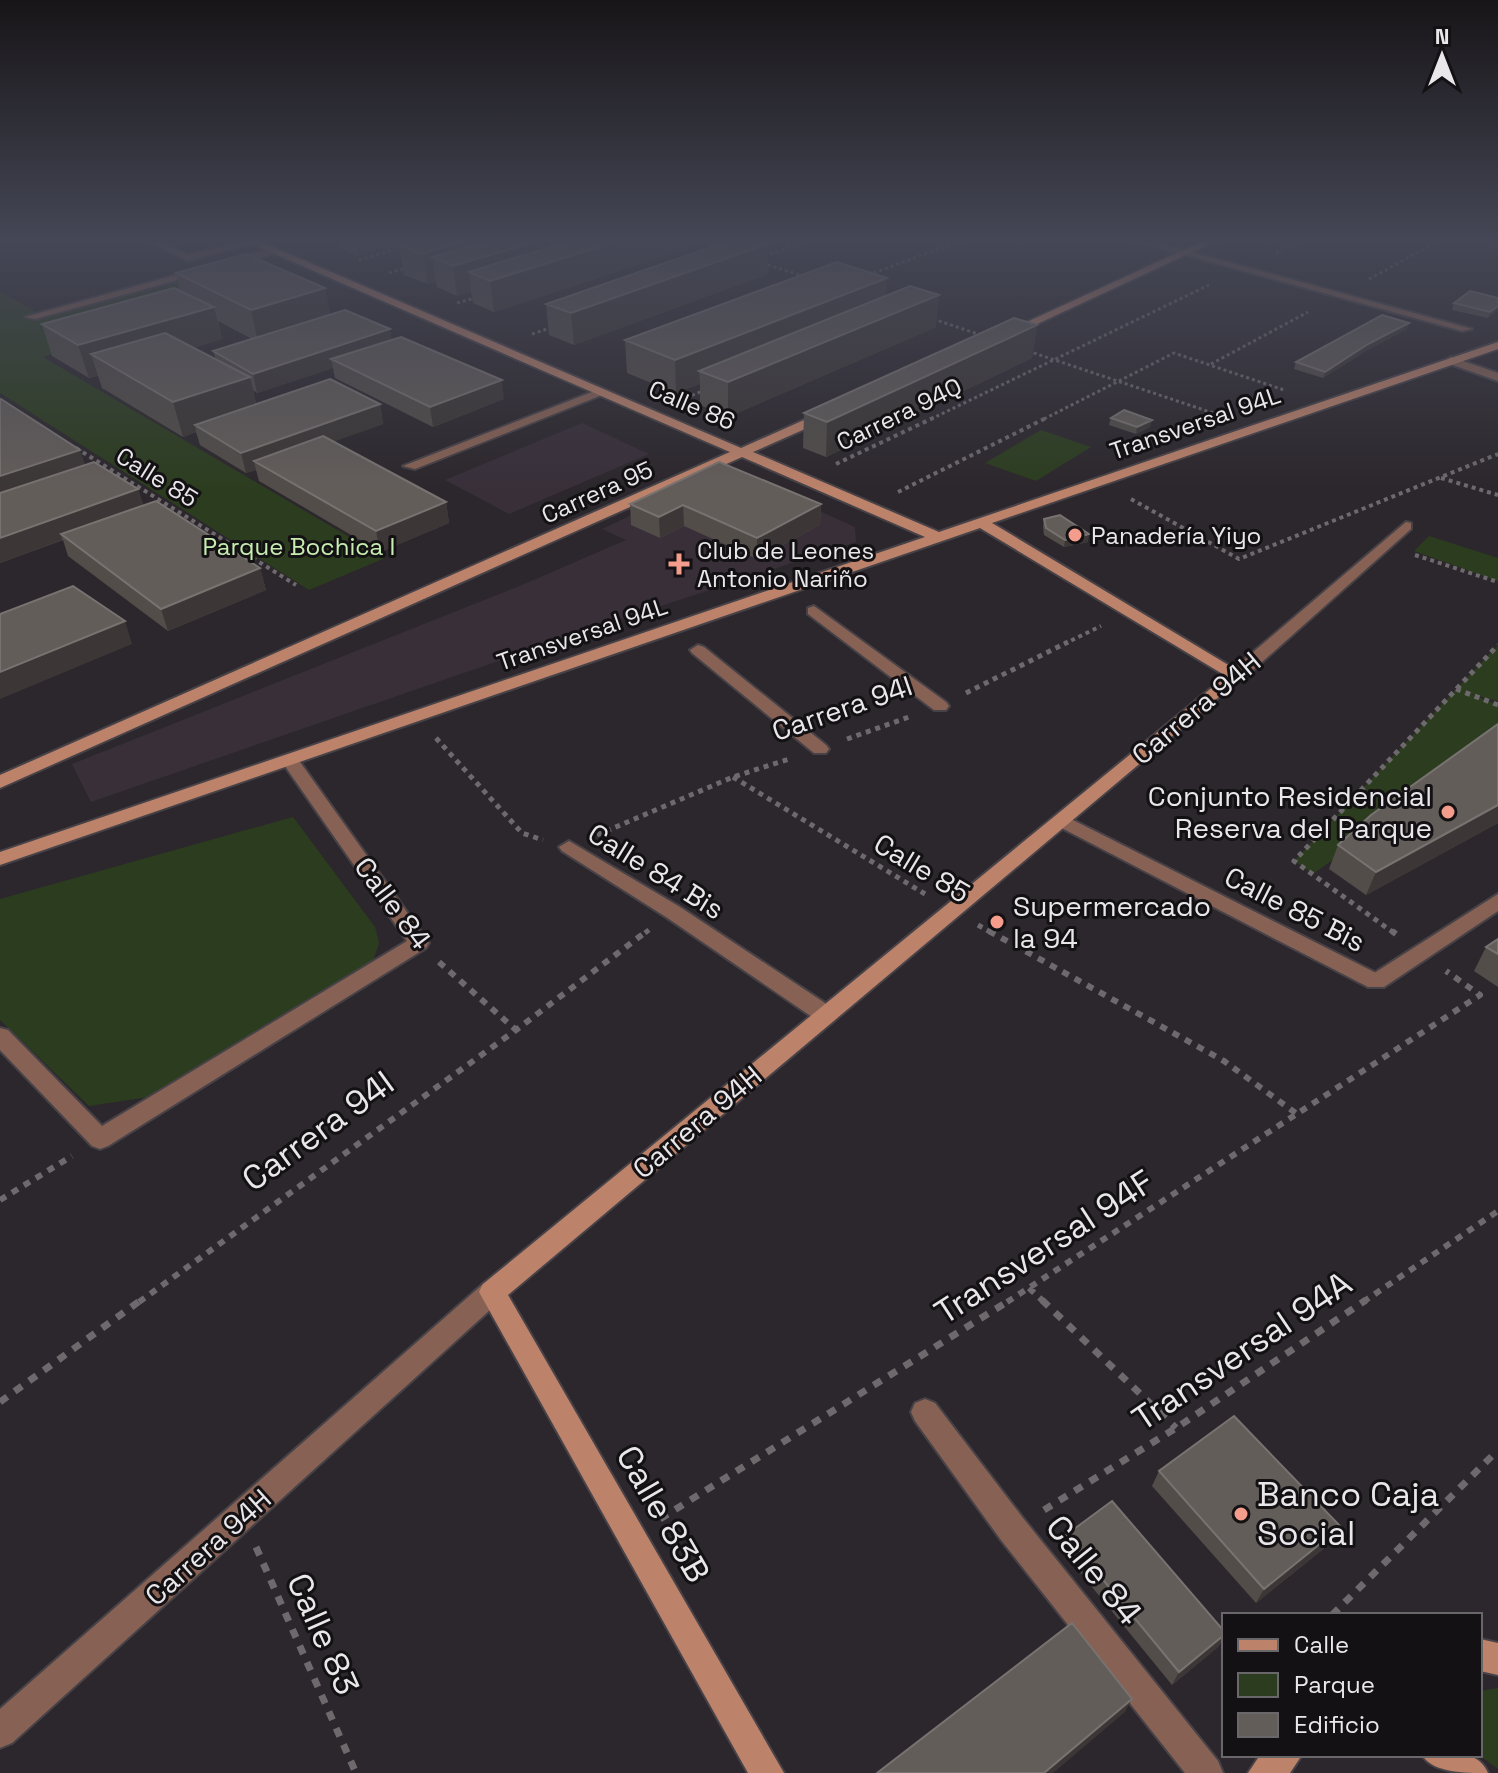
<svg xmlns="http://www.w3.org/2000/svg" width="1498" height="1773" font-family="'Space Grotesk',sans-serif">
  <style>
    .built { fill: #382f39 }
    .green { fill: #2c3d1f }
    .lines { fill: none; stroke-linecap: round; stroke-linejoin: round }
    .lane-casing { stroke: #474247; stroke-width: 4 }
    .street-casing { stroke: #474247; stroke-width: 4 }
    .secondary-casing { stroke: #474247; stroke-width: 4 }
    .path-far4 { stroke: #6d696d; stroke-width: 3; stroke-dasharray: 3 3; stroke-linecap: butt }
    .path-far3 { stroke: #6d696d; stroke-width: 4; stroke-dasharray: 4 4; stroke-linecap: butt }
    .path-far2 { stroke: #6d696d; stroke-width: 5; stroke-dasharray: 5 5; stroke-linecap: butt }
    .path-far1 { stroke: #6d696d; stroke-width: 6; stroke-dasharray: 7 7; stroke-linecap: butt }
    .path { stroke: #6d696d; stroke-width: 7; stroke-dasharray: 9 9; stroke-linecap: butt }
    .lane { fill: #876254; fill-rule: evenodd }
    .street { fill: #876254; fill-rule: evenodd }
    .secondary { fill: #bc826a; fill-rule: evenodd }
    .wall { fill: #524d49; fill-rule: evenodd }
    .shaded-wall { fill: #3c3736 }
    .building { fill: #635d5a; stroke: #787371; stroke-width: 2 }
    .poi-dot { fill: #f49d8c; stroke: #131113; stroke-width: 3 }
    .labels { text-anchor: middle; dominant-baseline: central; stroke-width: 6; stroke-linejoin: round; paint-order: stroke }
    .far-street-label { font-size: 24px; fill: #eae7ea; stroke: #131113 }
    .far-poi-label { font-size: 24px; fill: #eae7ea; stroke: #131113; text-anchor: start }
    .far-park-label { font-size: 24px; fill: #c7ecb0; stroke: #131113 }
    .street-label { font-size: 28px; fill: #eae7ea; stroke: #131113 }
    .poi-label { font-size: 28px; fill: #eae7ea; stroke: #131113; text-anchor: end }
    .near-street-label { font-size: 34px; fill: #eae7ea; stroke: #131113 }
    .near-poi-label { font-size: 34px; fill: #eae7ea; stroke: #131113; text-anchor: start }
  </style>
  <rect width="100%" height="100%" fill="#2c272c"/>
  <path class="built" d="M582,423L649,454L509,514L445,480Z
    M710,478H746L855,527L856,542L591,629L91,802L72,764L517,587L626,540L602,529Z"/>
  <path class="green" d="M219,270L187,314L43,357L385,558L309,590L0,393V292L46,317Z
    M1041,430L1091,447L1036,481L985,463Z
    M1429,536L1498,558V581L1414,551Z
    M1498,645V701L1471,694L1498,705V740L1313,874L1294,861Z
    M293,817L375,927L379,943L371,967L168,1094L89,1106L0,1020V899Z
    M1498,1688V1769L1479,1755L1480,1691Z"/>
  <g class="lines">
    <defs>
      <path id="lane" d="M149,241H162L188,255L244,241L258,242L187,261Z
        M273,248L278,251L277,253L35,319L25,317Z
        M597,390L607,393L415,469L403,466Z
        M814,606L946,702L949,706L946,710H934L808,614V608Z
        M698,645L704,647L826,745L829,749L826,753H814L692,653L690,650Z
        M289,754L295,755L429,943L426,948L108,1146L100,1149L92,1146L0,1050V1028L8,1030L102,1126L407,941L280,759Z
        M1498,894V911L1384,987H1368L1365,982L1368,977Z
        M492,1280L501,1284L505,1292L501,1300L12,1743L0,1748V1709L483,1284Z"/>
      <path id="street" d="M1134,241H1151L1472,329L1462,331Z
        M1451,357L1498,373V381L1447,363L1445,361Z
        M1406,522L1411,523V529L1243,679H1231L1229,675L1231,671Z
        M1061,814L1384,977L1387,982L1384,987H1368L1054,824L1052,820Z
        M569,841L680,907L834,1009L837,1015L834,1021H818L666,917L562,851L559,847Z
        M925,1399L935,1403L1023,1518L1218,1761L1223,1773H1185L1001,1540L915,1421L911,1412L915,1403Z"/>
      <path id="secondary" d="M245,241H259L741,448L824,411H832V417L753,452L939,532L1498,342V349L992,523L1245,675L508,1295L784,1773H748L479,1292L483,1284L1226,676L980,528L0,865V852L925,537L742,457L0,788V775L730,452Z
        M1203,241H1216L1011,336L1001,334Z
        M1480,1639L1498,1643V1675L1480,1671Z
        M1260,1755H1302L1290,1773H1248Z
        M1422,1755C1447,1755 1477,1747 1488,1773C1464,1773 1433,1773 1422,1755Z"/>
    </defs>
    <use href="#lane" class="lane-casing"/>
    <use href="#street" class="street-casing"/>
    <use href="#secondary" class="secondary-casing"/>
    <path class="path-far4" d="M697,241L718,248
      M1489,244L1498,247
      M1276,253L1300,241
      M764,256L808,241
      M359,260L403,247
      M762,263L806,277
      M389,273L410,267
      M868,275L961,241
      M1369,279L1439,241
      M457,303L478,297
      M933,319L984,336
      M532,334L553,327
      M1028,351L1216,414
      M1211,364L1308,312
      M681,400L705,390
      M931,419L1209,285
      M1044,419L1174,353L1284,390"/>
    <path class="path-far3" d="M76,448L296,585
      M836,464L935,417
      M1441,478L1498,495
      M898,492L1048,417
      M1131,499L1239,559L1498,454
      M1415,555L1498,582
      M1064,644L1101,626"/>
    <path class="path-far2" d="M1456,689L1498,705
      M966,693L1068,642
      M436,738L522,833L543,840
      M847,739L909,717
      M733,777L925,894
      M597,835L733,777L789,759
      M978,925L992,933
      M645,933L650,929
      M1394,933L1294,861L1498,645"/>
    <path class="path-far1" d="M989,931L1224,1061L1297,1114
      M1392,931L1396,934
      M439,962L516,1030
      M0,1200L72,1156
      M1029,1288L1044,1302
      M139,1302L516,1030L647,931
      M1007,1302L1480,995L1446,971
      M1363,1302L1498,1211"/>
    <path class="path" d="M1042,1300L1176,1428
      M0,1402L141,1300
      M1044,1510L1176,1428L1366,1300
      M660,1519L1010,1300
      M256,1547L356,1773
      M1332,1615L1498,1450"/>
    <use href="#lane" class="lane"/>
    <use href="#street" class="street"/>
    <use href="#secondary" class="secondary"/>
  </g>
  <path class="wall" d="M340,241H408L358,256L341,249Z
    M399,245L689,248L494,312L473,303L471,292L457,296L437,287L436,282L428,284L404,275Z
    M176,273L325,288L330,315L390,329L391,340L504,399L433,427L335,378L333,368L257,393L253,390L256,404H380L383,424L334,441L446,502L449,523L380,552L259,481L256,470L246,473L200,445L196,432L183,437L102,388L98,376L89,378L52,356L42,324L180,291ZM218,321L252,339L213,351L216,360L193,348L222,339Z
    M768,274L574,345L549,335L546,304Z
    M886,296L936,327L728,417L700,405V384L676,393L627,373L625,340Z
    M1498,298V310L1488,318L1452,310L1454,303Z
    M1409,323L1407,329L1366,351L1323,378L1294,369L1296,362Z
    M1037,325L1032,358L826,457L803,448L804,413Z
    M0,400L85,465L138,489L143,505L260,568L266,590L168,631L68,556L63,540L0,563Z
    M1111,418L1150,427L1136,434L1109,425Z
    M630,504H821L820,525L757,559L684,526L660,538L631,525Z
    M1044,519L1088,542L1064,547L1044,535L1043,527Z
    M1498,724V823L1366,895L1329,869L1338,845Z
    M1498,939V987L1474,971L1486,947Z
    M1159,1471L1332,1542L1256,1603L1152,1486Z
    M1066,1535L1224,1631V1637L1218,1647L1172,1685L1061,1549Z"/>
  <path class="shaded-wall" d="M356,241H408L358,256Z
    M466,241H689V248L494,312L490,281L469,272L471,292L457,296L453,266L432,257L436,282L428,284L423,254Z
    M768,244V274L574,345L571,313Z
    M887,278L885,309L699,371L700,384L676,393L675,360Z
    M325,288L331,319L258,342L251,310Z
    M939,295L936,327L728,417V382Z
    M1498,306V310L1488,318L1490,312Z
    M214,307L222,339L118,370L91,354L98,376L89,378L78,345Z
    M1409,323L1407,329L1366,351L1323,378L1325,372L1368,344Z
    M1037,325L1032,358L826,457L827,422Z
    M390,329L393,348L331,359L333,368L257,393L253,374Z
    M250,377L258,411L195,425L196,432L183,437L173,402Z
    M502,380L504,399L433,427L430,407Z
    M380,404L383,424L264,467L254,461L256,470L246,473L241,453Z
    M1152,420L1150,427L1136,434L1137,427Z
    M80,450L87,470L0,500V476Z
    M138,489L145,510L61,534L62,540L0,563V538Z
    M446,502L449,523L380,552L376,531Z
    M821,504L820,525L757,559V538Z
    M683,505L684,526L660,538L659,517Z
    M1089,534L1088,542L1064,547L1065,540Z
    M260,568L266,590L168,631L161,609Z
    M125,621L132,644L0,699V672Z
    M1498,805V823L1366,895L1376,872Z
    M1341,1527L1332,1542L1256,1603L1264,1589Z
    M1224,1635L1218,1647L1172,1685L1179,1672Z
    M1132,1699L1125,1712L1053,1773H1044Z"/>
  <path class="building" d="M411,241H466L423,254L399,245Z
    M488,241H538L453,266L432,257Z
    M570,241H618L490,281L469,272Z
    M729,241H759L768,244L571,313L546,304Z
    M246,254L325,288L251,310L176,273Z
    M837,262L887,278L675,360L625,340Z
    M910,286L939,295L728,382L699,371Z
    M174,288L214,307L78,345L42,324Z
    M1470,291L1498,298V306L1490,312L1454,303Z
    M345,310L390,329L253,374L213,351Z
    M1382,315L1409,323L1368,344L1325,372L1296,362Z
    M1014,318L1037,325L827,422L804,413Z
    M165,333L250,377L173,402L91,354Z
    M401,337L502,380L430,407L331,359Z
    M330,379L380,404L241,453L195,425Z
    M1,399L80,450L0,476V400Z
    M1124,410L1152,420L1137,427L1111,418Z
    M323,436L446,502L376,531L254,461Z
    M94,462L138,489L0,538V493Z
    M719,462L821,504L757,538L683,505L659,517L630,504Z
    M156,501L260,568L161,609L61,534Z
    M1060,515L1089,534L1065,540L1046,528L1044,519Z
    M73,586L125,621L0,672V614Z
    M1498,724V805L1376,872L1338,845L1371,815Z
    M1498,939V954L1486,947Z
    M1234,1416L1341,1527L1264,1589L1159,1471Z
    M1112,1501L1224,1631V1635L1179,1672L1066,1535Z
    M1072,1623L1132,1699L1044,1773H877Z"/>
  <linearGradient id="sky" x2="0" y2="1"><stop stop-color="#181518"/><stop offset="0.49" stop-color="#454756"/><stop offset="1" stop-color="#454756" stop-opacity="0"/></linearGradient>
  <rect width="1498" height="489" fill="url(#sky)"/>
  <g class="poi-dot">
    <circle cx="1075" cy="535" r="8"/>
    <path d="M675 552h8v8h8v8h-8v8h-8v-8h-8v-8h8z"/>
    <circle cx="1448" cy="812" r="8"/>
    <circle cx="997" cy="922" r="8"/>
    <circle cx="1241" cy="1514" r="8"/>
  </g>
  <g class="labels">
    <g class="far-street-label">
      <text transform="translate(692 405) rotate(23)">Calle 86</text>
      <text transform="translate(899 414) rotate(-26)">Carrera 94Q</text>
      <text transform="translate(1195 423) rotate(-19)">Transversal 94L</text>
      <text transform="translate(157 477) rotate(32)">Calle 85</text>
      <text transform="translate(597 492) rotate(-24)">Carrera 95</text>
      <text transform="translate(582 634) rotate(-19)">Transversal 94L</text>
    </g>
    <g class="far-poi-label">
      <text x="1091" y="535">Panadería Yiyo</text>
      <text x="697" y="550">Club de Leones<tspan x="697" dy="28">Antonio Nariño</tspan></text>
    </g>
    <g class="far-park-label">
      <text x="299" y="546">Parque Bochica I</text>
    </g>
    <g class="street-label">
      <text transform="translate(842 708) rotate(-19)">Carrera 94I</text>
      <text transform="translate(1196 708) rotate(-40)">Carrera 94H</text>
      <text transform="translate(922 868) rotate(31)">Calle 85</text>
      <text transform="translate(656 871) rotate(32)">Calle 84 Bis</text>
      <text transform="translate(393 903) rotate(53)">Calle 84</text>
      <text transform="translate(1295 909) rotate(27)">Calle 85 Bis</text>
      <text transform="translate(697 1122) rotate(-40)">Carrera 94H</text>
      <text transform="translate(208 1547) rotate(-42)">Carrera 94H</text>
    </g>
    <g class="poi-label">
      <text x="1432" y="796">Conjunto Residencial<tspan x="1432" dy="32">Reserva del Parque</tspan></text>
      <text x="1013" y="906" text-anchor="start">Supermercado<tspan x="1013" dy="32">la 94</tspan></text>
    </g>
    <g class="near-street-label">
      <text transform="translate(318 1131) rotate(-36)">Carrera 94I</text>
      <text transform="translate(1044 1247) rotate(-33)">Transversal 94F</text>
      <text transform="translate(1242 1351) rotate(-34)">Transversal 94A</text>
      <text transform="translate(663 1514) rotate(60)">Calle 83B</text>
      <text transform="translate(1094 1570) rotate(51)">Calle 84</text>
      <text transform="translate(323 1634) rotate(66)">Calle 83</text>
    </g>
    <g class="near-poi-label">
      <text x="1257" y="1494">Banco Caja<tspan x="1257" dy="39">Social</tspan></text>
    </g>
  </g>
  <rect x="1222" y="1613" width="260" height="144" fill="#131113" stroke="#696769" stroke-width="2"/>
  <rect x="1238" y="1639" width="40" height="12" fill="#bc826a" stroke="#696769" stroke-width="2"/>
  <text x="1294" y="1653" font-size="24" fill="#eae7ea">Calle</text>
  <rect x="1238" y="1673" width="40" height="24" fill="#2c3d1f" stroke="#696769" stroke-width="2"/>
  <text x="1294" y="1693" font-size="24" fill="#eae7ea">Parque</text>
  <rect x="1238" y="1713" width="40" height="24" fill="#635d5a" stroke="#696769" stroke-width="2"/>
  <text x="1294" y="1733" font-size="24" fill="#eae7ea">Edificio</text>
  <g transform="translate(1442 56)" stroke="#131113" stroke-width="6" paint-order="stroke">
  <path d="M0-6L14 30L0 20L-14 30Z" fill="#eae7ea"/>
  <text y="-12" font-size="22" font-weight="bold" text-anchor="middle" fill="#eae7ea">N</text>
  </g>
</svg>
